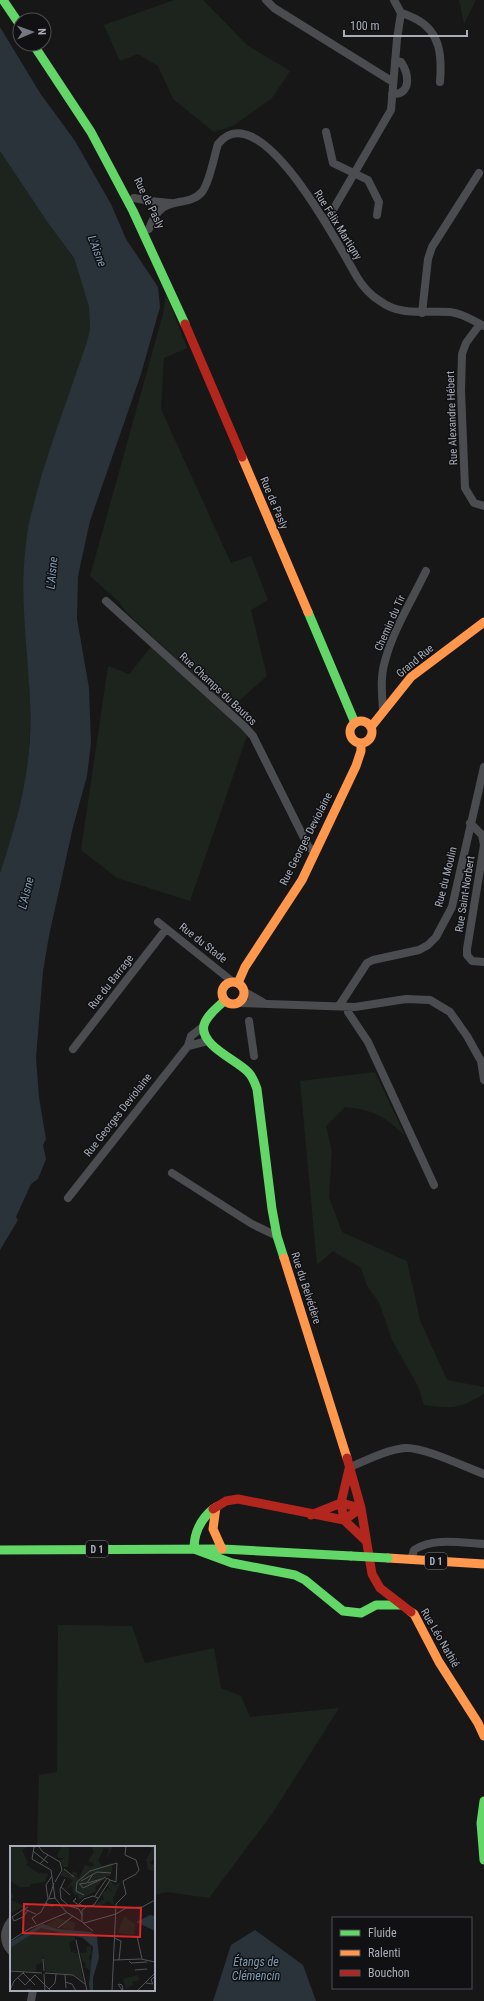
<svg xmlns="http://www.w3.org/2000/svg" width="484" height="2001" font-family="'Roboto Condensed',sans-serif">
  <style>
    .green { fill: #1d241e }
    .water { fill: #2a323a }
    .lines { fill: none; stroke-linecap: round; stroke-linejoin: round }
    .street { stroke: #4b4c50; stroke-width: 8 }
    .fast { stroke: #63d668; stroke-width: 9 }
    .slow { stroke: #ff974d; stroke-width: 9 }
    .jam { stroke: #b3261e; stroke-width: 9 }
    .fast-bridge { stroke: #63d668; stroke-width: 9 }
    .labels { text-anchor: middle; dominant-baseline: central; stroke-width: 3; stroke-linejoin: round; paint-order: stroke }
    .shield { fill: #111113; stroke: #7b7e87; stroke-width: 1 }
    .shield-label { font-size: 10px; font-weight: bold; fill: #a8adb9 }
    .street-label { font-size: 11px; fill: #a8adb9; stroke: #111113 }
    .water-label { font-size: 12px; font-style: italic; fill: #7e9bb4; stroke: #111113 }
    .inset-road { fill: none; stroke: #515358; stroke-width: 1 }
    .view { fill: #d62828; fill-opacity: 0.15; stroke: #d62828; stroke-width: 2 }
    .inset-edge { fill: none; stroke: #a8adb9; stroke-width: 2 }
  </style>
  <rect width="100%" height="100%" fill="#171717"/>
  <path class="green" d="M174,0H203L247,45L290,71L272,98L233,126L214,132L173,99L158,66L138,54L120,61L104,25Z
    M459,0H476L464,24Z
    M0,151L48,223L74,258L89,307L90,329L29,674C31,717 31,761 22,802C16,826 8,849 0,873Z
    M166,293L187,348L164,358L161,409L231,563L251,556L268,600L251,610L267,676L230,709L127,613L118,601L90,576L163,314Z
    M151,647L248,733L190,901L117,878L81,850L108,666L129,674Z
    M375,1072L405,1136C385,1116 373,1110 345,1107L326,1126L332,1152L329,1197L342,1232L407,1261L420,1320L447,1380L484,1387V1393L482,1395C457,1410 452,1408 424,1405L418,1386L392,1340L379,1302L367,1286L361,1268L333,1251L317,1265L300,1081Z
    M58,1625L132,1626L145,1663L214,1648L221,1688L241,1696L250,1717L339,1708L272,1814L209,1898L167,1892L154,1895V1847H37L39,1775L57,1772Z"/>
  <path class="water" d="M0,27L40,93L75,141L111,204L126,239L158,287L160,307L141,374L90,521L78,576L77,619L89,688L91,743L87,776L73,827L49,936L43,971L36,1058L39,1097L46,1139L43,1145L46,1159L38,1179L31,1184L16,1217L18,1220L0,1250V873C20,813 33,764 30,701C28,649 19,596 26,544C28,520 36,497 42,474C56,429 72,386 87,342L90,329L89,307L74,258L48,223L0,151Z
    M255,1930L303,1965L316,2001H213L231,1945Z"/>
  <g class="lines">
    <path class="street" d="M266,0L274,8L393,82
      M394,0L401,13
      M392,94C412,95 409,74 401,62L395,61
      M326,132L333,163L368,180L379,202L377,215
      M134,198L150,201L170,203
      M326,222L391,110L397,39L401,13C407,14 411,17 416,19C441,32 442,57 440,82
      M149,229C162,191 186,210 202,192C210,182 214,156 218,144C260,91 341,250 357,277C363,287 370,295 380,301C401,317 426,310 450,312C462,313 474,321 484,326
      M422,313L428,259L432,247L479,173
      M480,324L466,343L462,354L461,391L465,488L474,503L484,506
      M106,601L244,726L253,736L308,846L315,853
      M383,710C382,694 380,677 385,661C393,630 412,600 426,571
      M470,823L482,835L484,845L467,949V955L472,961L484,962
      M158,922L233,982
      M245,992L264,1003
      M239,1003L355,1007L406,999L430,1000L450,1012L467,1036L481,1061L484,1080
      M339,1006L367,963L373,960L419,950L428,945L436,937L452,907L484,767
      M348,1007V1012L368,1042L434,1185
      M249,1021L254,1056
      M188,1046L208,1041
      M73,1049L166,929
      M172,1173L252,1224L277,1236
      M68,1198L188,1046L191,1036L204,1026
      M350,1467C367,1460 386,1450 405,1448C424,1447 465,1467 484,1474
      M411,1560L414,1550C433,1537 462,1543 484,1544
      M11,1921C3,1931 3,1942 11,1951
      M31,2001L33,1990"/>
    <path class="fast" d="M3,0L20,25
      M33,44L91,132L133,211L185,324
      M308,612L355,723
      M224,1001C217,1008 207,1015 204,1025C199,1045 237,1060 248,1072C253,1077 255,1083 257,1089L272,1209L277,1236L284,1258
      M213,1509C201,1519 194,1533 194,1549L232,1563L295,1575L305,1580L343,1611L361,1613L376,1605H401
      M0,1550L222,1549L351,1556
      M484,1801L481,1823L484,1860"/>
    <path class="slow" d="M242,457L308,612
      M350 732a11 11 0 1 1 22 0a11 11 0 1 1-22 0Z
      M371,727L411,677L484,622
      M222 993a11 11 0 1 1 22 0a11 11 0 1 1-22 0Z
      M238,983L245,967L302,880L356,766L361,751V743
      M284,1258L347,1458
      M216,1507L213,1529L222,1549
      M388,1558L484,1564
      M411,1612L414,1614L439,1662L478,1723L484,1736"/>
    <path class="jam" d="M185,324L242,457
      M347,1458L361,1508L372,1574L380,1588L411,1612
      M349,1469L341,1503L344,1520L365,1540
      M213,1509L226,1501L238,1499L344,1520L361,1508
      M311,1515L341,1503L361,1508"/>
    <path class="fast-bridge" d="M351,1556L388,1558"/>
  </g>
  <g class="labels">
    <g class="shield">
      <rect x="86" y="1541" width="22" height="16" rx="3"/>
      <rect x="425" y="1553" width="22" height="16" rx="3"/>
    </g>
    <g class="shield-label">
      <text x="97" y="1549">D 1</text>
      <text x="436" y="1561">D 1</text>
    </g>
    <g class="street-label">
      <text transform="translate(149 203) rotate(64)">Rue de Pasly</text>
      <text transform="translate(338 225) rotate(58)">Rue Félix Martigny</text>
      <text transform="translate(452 418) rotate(-92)">Rue Alexandre Hébert</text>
      <text transform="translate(274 503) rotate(67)">Rue de Pasly</text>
      <text transform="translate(390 623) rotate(-66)">Chemin du Tir</text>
      <text transform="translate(415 661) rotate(-40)">Grand Rue</text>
      <text transform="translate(218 689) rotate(43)">Rue Champs du Bautos</text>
      <text transform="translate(306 839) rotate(-63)">Rue Georges Deviolaine</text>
      <text transform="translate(446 877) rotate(-76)">Rue du Moulin</text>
      <text transform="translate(465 894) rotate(-81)">Rue Saint-Norbert</text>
      <text transform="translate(203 943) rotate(38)">Rue du Stade</text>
      <text transform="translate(111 982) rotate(-52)">Rue du Barrage</text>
      <text transform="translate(118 1115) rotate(-52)">Rue Georges Deviolaine</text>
      <text transform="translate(306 1288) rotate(72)">Rue du Belvédère</text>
      <text transform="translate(440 1638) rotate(60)">Rue Léo Nathié</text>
    </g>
    <g class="water-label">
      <text transform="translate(97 251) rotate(69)">L'Aisne</text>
      <text transform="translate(52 573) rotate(-85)">L'Aisne</text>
      <text transform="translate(26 893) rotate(-76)">L'Aisne</text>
      <text x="256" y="1962">Étangs de<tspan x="256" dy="14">Clémencin</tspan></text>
    </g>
  </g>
  <g transform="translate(10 1846)">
    <rect width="145" height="145" fill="#171717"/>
    <path d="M0,0L17,1L12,4L18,17L16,19L29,27L38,28L35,36L21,38L19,41H10L0,35ZM52,0L59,2L58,21H53L50,14L56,12H49L47,10ZM81,0H103L97,12L99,3L94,2L88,14L92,20L102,17V24L100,30H96L85,42L86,45L69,54L68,49L64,48L62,39L58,43L52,41L57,42L63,34L50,29L55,23L56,26L61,30L63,32L61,30L63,25L67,27L66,31L69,32L75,19L82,21L84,18L78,15L84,6ZM138,0H145V12L139,17L145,19V26L138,23L136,14L142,3ZM100,35L105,39L111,36L103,52L104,60L99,55L88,61L86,58L94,53L92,48L97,44L96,42L104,47L97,39ZM0,44L4,50L1,54L15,60L0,68ZM114,70L125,78L124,89L108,87ZM48,72L66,77L64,82L63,84L52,82L51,79L47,83L30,78H37ZM32,82L65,89V94L59,96L61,106L67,105L63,107H68L74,137L65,129L36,126L33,109L32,117L26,119V126L0,124V102L12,92ZM81,100L82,111L80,107L79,114L82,113L81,125L75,121L76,118L72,114L70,107L77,106L76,101ZM128,129L130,134L122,136L123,139L116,143L113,133Z" fill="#1d241e"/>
    <path d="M140,69L145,70V85L126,76ZM32,78L47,83L81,86L87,90L89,112L83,132V145H80L79,138L83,101L73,92L31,82L0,102V96Z" fill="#2a323a"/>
    <path class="inset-road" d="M24,1L22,13L41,24L45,52L56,66M24,1L28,0L33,6L50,16L52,24L45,36M23,5L38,17M30,18L38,9M54,23L64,31M55,33L50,43L51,53L59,60L69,63L72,69M71,35L87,26L101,27M78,37L91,33M69,38L77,37L83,28M70,38L73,42L96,31M51,41L60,49M74,49L66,45L67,36L80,25L107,17L106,36L100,34M85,50L97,32L100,34L84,59L76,61L69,58L74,53L83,50L88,52M39,52L44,37M65,52L66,53L63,55L70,60L66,61M38,53L36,39L42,30M33,59L43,60L35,57M18,61L14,63L26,68M14,63L2,71L4,75L13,71L18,64M56,66L74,77L106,68L116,62L132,61L145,54M72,75V64L76,61M73,77L83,85M26,78L22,72L31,66L38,53L45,52M21,82L56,67M48,82L63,70M127,90L132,113M104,92L111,95L109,114M66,94L77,145M0,95L22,81M33,113L34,125M104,114L131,113L145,116M119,115L121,117L137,116M125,124L137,123M0,125L32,127M13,127L25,139M35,127L63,129L75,138M34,128L35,145M55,128L56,142M8,132L15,139L25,129L41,145M55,136L62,138L66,145M136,137L143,138L141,134L145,130M108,138L112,144L113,143L112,139L109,138M39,143L45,137L46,128M0,144L4,135L14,126M17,144L29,145M102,145L106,58L116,48L113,35L126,28L129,24L126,14L115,9L116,0M127,145L145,127"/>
    <path class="view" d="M14,58L131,62L130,91L13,87Z"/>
    <rect width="145" height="145" class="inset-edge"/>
  </g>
  <rect x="332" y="1917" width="140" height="72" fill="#111113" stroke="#4d4f55"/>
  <rect x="340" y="1930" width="20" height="6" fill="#63d668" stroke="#4d4f55"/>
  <text x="368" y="1937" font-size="12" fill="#a8adb9">Fluide</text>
  <rect x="340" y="1950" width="20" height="6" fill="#ff974d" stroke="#4d4f55"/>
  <text x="368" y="1957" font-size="12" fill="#a8adb9">Ralenti</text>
  <rect x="340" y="1970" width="20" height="6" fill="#b3261e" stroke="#4d4f55"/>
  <text x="368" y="1977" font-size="12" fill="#a8adb9">Bouchon</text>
  <g transform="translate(32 32) rotate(88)"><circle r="19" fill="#111113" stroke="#4d4f55"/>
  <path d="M0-3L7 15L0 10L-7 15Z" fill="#757880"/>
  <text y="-6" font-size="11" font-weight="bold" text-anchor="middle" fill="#a8adb9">N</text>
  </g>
  <path d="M344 30v6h123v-6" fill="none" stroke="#a8adb9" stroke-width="2"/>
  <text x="350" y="30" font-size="12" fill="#a8adb9" stroke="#111113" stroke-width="3" paint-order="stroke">100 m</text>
</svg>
